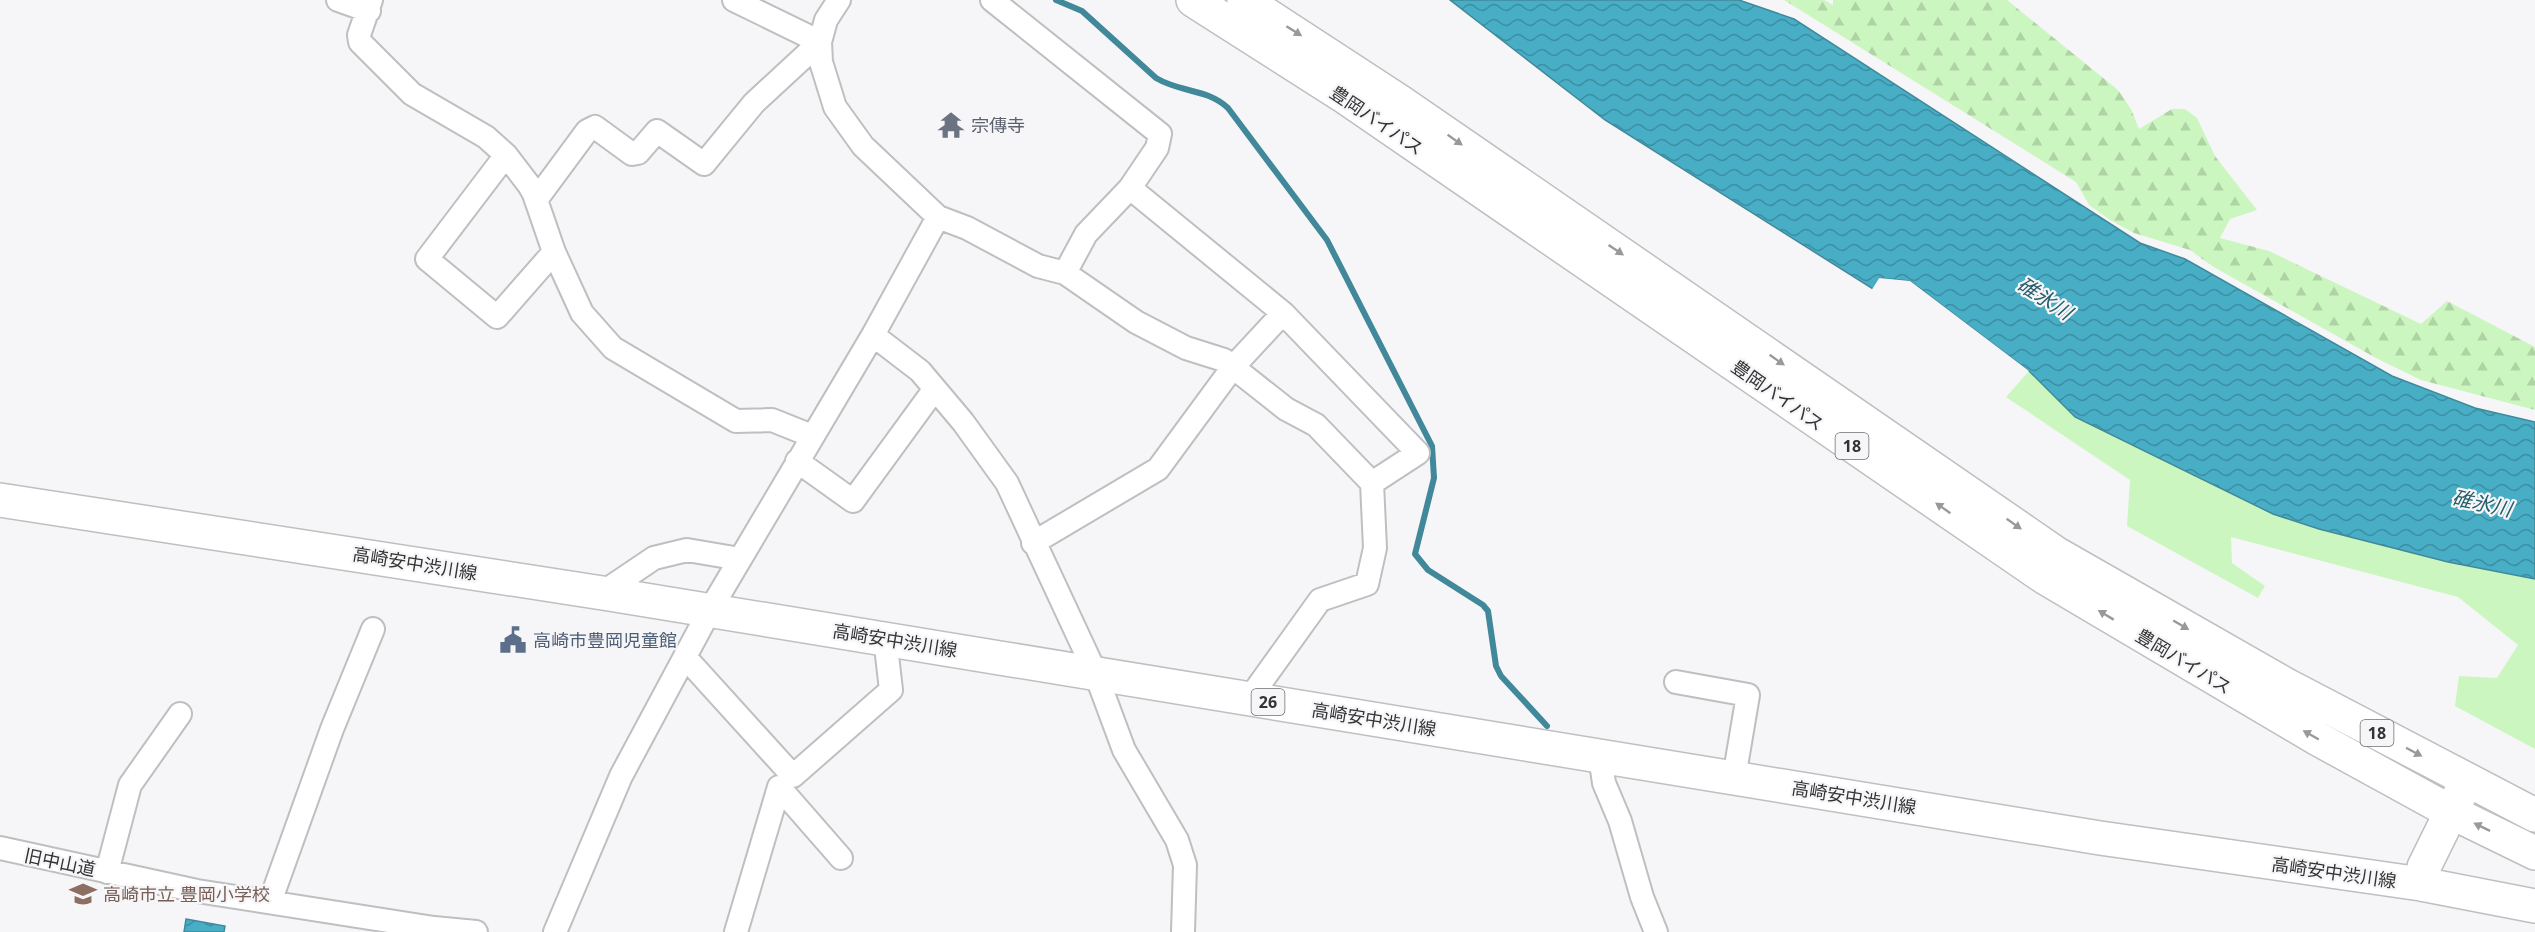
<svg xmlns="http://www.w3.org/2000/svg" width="2535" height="932" font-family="'Noto Sans','Noto Sans JP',sans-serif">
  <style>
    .green { fill: #ccf6c0 }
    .forest { fill: url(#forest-firs) }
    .water { fill: url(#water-waves); stroke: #41899a; stroke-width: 1.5 }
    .pier { fill: #f6f6f8 }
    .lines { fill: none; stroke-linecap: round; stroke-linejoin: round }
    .stream { stroke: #41899a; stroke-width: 6 }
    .street-casing { stroke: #bfbfc1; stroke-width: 26 }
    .primary-casing { stroke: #bfbfc1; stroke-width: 36 }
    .highway-casing { stroke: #bfbfc1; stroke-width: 36 }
    .street { stroke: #fff; stroke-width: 22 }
    .primary { stroke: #fff; stroke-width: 33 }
    .highway { stroke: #fff; stroke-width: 33 }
    .oneway { fill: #99999a }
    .labels { text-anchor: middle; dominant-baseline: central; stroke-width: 4.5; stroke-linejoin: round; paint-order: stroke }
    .shield { fill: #f6f6f8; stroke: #6e6e6f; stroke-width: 1.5 }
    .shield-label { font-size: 16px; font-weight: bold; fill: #333334 }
    .street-label { font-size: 18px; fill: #333334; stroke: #f6f6f8 }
    .worship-label { font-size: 18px; fill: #5b616d; stroke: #f6f6f8; text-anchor: start }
    .service-label { font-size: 18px; fill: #4e5e75; stroke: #f6f6f8; text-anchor: start }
    .education-label { font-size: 18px; fill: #785e54; stroke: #f6f6f8; text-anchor: start }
    .water-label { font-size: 20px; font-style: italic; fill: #265e6b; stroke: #f6f6f8 }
  </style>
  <defs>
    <pattern id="forest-firs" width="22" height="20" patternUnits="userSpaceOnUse" patternTransform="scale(1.5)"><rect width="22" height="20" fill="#ccf6c0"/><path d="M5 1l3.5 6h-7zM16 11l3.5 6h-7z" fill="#b0d3a6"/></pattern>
    <pattern id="water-waves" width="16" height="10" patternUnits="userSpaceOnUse" patternTransform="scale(1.5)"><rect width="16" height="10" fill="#47aec6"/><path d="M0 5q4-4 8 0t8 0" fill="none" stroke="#3c8ea2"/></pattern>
  </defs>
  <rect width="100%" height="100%" fill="#f6f6f8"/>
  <path class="green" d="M2029,371L2075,417L2273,514L2319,529L2448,562L2535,579V749L2455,706L2459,676L2497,678L2518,645L2458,597L2231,537L2232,563L2265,586L2258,598L2127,526L2130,480L2006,397Z"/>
  <path class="forest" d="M1784,0H1824L1833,5V0H2007L2118,90L2131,109L2139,129L2172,109H2185L2197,118L2215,156L2257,210L2230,219L2220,238L2269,251L2421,324L2447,301L2535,347V410L2421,380L2376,358L2212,266L2190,250L2134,233L2110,220L2089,205L2076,182Z"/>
  <path class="water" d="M1450,0H1739L1794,19L2140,243L2185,259L2392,376L2475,408L2535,422V579L2448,562L2319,529L2273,514L2075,417L2029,371L1910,281L1879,278L1873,289L1605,120Z
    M186,919L225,926L224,932H184Z"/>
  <path class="pier" d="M1879,278L1910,281L2029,371L2027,373L1909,283L1880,281L1875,291H1871Z"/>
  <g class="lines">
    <path class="stream" d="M1056,0L1082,11L1156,78C1181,93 1206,88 1228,108L1327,240L1432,446L1434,478L1415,554L1428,570L1483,605L1488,611L1496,666L1501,676L1547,726"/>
    <defs>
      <path id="street" d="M338,0L369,11
        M371,0L359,35L360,42L412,94L486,137L506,155L529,185L534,194L554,252L582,313L613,348L736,421L772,420L812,436
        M734,0L820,42
        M839,0L826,20L820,42L821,62L835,107L863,146L938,217L967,228L1038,266L1065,273L1136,322L1186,348L1224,360L1286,409L1316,425L1372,483L1375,548L1367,584L1320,600L1249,699
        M992,0L1160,134L1157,148L1130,188L1086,234L1065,273
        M506,155L427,259L497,317L554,252
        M1130,188L1283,313L1418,453L1372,483
        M536,200L587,131L595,127L632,154L638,153L657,131L704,164L754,103L820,42
        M873,335L920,371L963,422L1007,483L1095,672L1124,750L1177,840L1185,865L1183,932
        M797,461L853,501L934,390
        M1033,543L1158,469L1233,367L1283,313
        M602,593L654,558L687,550L740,559
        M685,657L793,776L891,690L885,638
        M1676,682L1748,695L1734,778
        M1600,756L1604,783L1620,821L1642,897L1656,932
        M0,848L197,891L434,928L476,932
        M107,872L130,785L180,714
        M270,902L332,729L373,629
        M555,932L621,776L710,610L873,335L938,217
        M736,932L779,787L841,858"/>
      <path id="primary" d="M0,500L609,594L2100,838L2421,884L2535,906
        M2421,884L2424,867L2467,780"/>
      <path id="highway" d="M1193,0L1342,95L2044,577L2318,739L2451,812L2535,853
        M1244,0L1399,101L2057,554L2288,686L2535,815"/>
    </defs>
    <use href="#street" class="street-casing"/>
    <use href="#primary" class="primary-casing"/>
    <use href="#highway" class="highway-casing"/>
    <use href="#street" class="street"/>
    <use href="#primary" class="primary"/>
    <use href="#highway" class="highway"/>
  </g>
  <defs><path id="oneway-solid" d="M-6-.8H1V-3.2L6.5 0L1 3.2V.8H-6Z" transform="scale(1.5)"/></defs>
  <g class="oneway">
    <use href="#oneway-solid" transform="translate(1294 31) rotate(32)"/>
    <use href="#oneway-solid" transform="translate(1455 140) rotate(35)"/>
    <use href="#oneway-solid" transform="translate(1616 250) rotate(34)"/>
    <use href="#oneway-solid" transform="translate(1777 360) rotate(35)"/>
    <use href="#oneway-solid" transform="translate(1943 508) rotate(-145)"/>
    <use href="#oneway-solid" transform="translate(2014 524) rotate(35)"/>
    <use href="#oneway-solid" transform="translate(2106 615) rotate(-149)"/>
    <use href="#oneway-solid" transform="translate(2181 625) rotate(30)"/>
    <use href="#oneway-solid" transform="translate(2311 735) rotate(-150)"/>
    <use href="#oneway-solid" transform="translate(2414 752) rotate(28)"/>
    <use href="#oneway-solid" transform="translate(2482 827) rotate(-154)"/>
  </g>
  <defs>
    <symbol id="temple-bare" viewBox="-9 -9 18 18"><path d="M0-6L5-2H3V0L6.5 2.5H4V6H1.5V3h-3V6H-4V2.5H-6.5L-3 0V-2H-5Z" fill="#6b7280" stroke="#f6f6f8" stroke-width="2.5" paint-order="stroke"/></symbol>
    <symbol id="civic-bare" viewBox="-9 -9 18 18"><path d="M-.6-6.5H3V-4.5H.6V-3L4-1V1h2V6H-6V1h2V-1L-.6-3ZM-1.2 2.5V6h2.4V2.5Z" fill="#5c6f8a" stroke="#f6f6f8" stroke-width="2.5" paint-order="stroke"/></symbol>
    <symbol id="school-bare" viewBox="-9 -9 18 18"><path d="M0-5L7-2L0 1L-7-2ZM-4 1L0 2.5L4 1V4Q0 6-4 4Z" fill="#8d6e63" stroke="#f6f6f8" stroke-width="2.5" paint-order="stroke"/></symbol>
  </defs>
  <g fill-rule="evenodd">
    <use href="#temple-bare" x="932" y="106" width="38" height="38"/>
    <use href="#civic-bare" x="494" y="621" width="38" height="38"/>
    <use href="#school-bare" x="64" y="875" width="38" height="38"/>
  </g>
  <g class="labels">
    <g class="shield">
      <rect x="1835.5" y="433" width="33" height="26" rx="4.5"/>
      <rect x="1251.5" y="689" width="33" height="26" rx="4.5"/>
      <rect x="2360.5" y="720" width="33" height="26" rx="4.5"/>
    </g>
    <g class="shield-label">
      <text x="1852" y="446">18</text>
      <text x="1268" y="702">26</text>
      <text x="2377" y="733">18</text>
    </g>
    <g class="street-label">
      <text transform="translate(1377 120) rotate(34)">豊岡バイパス</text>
      <text transform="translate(1778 395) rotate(35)">豊岡バイパス</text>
      <text transform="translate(415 563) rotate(9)">高崎安中渋川線</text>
      <text transform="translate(895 640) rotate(9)">高崎安中渋川線</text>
      <text transform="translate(2184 661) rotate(31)">豊岡バイパス</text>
      <text transform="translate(1374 719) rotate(9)">高崎安中渋川線</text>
      <text transform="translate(1854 797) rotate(9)">高崎安中渋川線</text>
      <text transform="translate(60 862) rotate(12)">旧中山道</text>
      <text transform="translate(2334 872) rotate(8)">高崎安中渋川線</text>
    </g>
    <g class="worship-label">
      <text x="971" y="125">宗傳寺</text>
    </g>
    <g class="service-label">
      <text x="533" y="640">高崎市豊岡児童館</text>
    </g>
    <g class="education-label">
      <text x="103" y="894">高崎市立 豊岡小学校</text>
    </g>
    <g class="water-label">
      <text transform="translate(2045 298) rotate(33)">碓氷川</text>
      <text transform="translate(2482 503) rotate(12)">碓氷川</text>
    </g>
  </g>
</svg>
